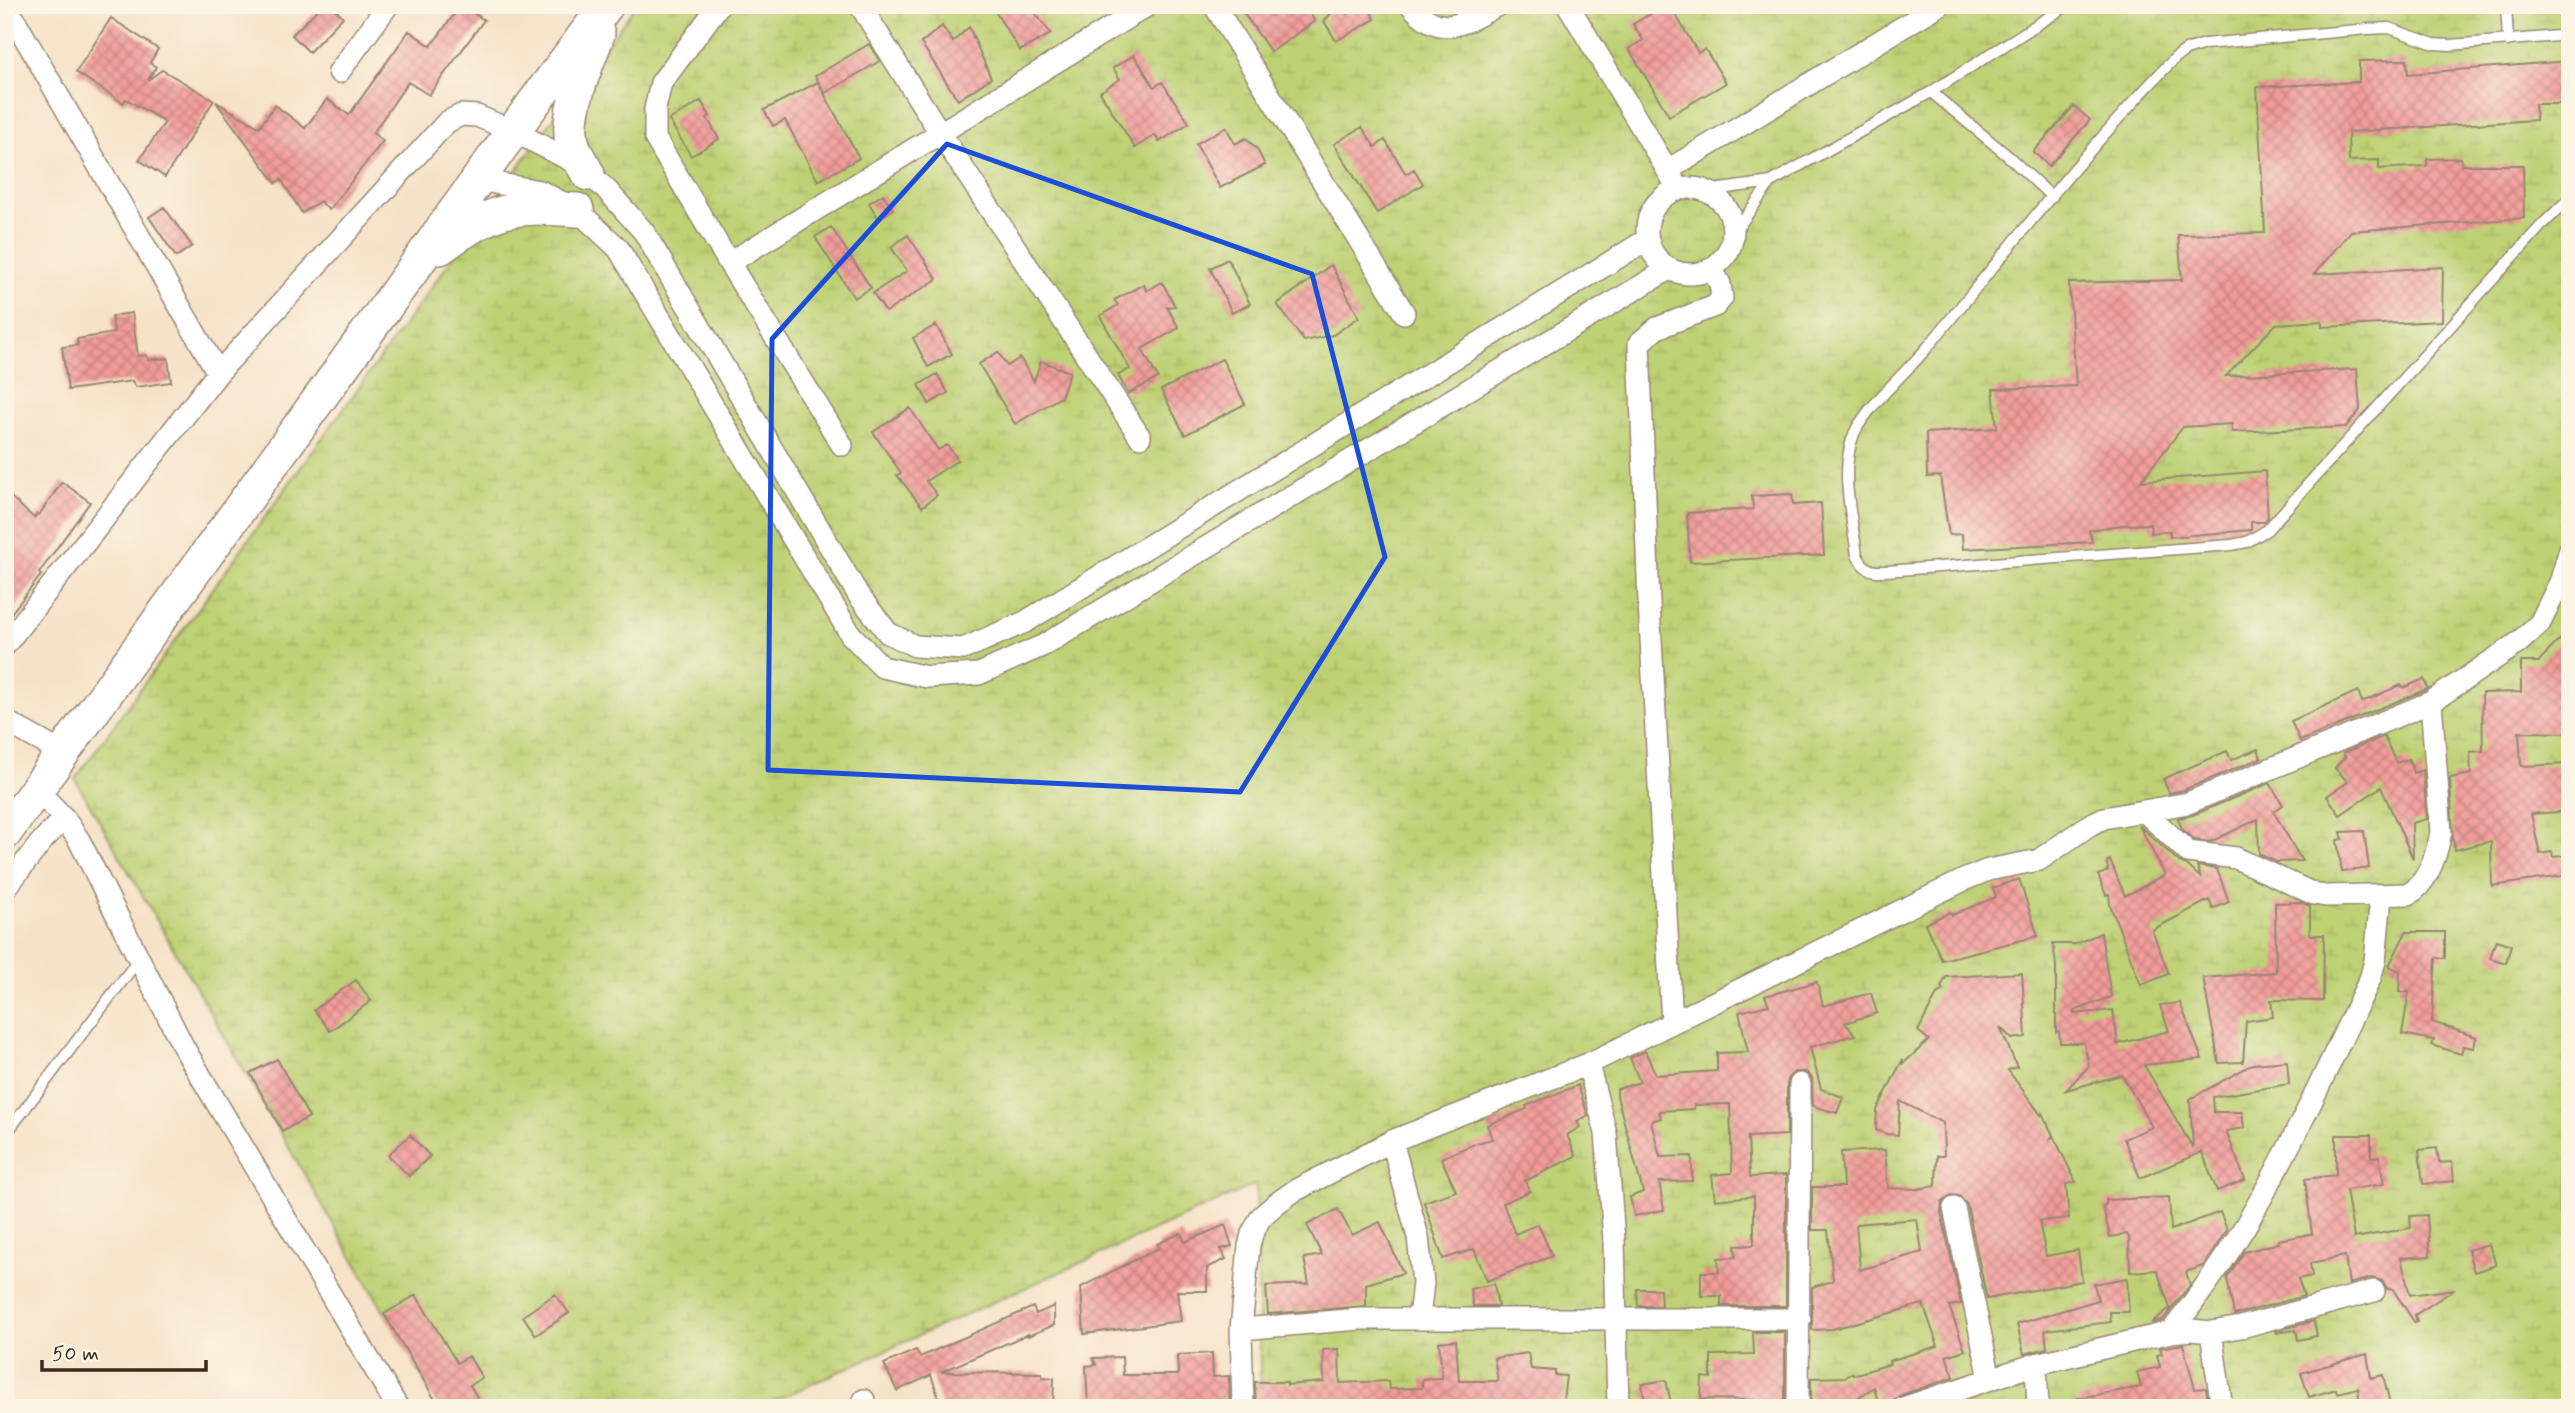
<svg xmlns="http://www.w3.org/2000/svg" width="2575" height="1413" font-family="Mynerve,sans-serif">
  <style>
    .wetland { fill: url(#wetland-marsh); stroke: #7c7e49; stroke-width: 2 }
    .building { fill: url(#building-cross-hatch); fill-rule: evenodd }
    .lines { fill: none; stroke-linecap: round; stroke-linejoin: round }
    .service-casing { stroke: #988672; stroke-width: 13 }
    .minor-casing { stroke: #988672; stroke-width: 24 }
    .primary-casing { stroke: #988672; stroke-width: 36 }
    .service { stroke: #fff; stroke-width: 10 }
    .minor { stroke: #fff; stroke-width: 21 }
    .primary { stroke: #fff; stroke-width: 33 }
    .marked { fill: none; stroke: #1d4ed8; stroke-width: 5; stroke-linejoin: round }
  </style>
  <defs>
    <pattern id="wetland-marsh" width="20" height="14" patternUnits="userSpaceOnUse" patternTransform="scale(1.75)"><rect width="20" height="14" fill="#bed174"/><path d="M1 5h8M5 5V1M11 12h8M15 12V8" fill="none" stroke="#a4b464"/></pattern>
    <pattern id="building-cross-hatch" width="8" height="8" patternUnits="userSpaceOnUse" patternTransform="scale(1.75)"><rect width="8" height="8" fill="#f29d9b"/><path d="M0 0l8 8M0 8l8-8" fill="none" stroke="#c5807e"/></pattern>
  </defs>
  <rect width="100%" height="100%" fill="#fcf5e5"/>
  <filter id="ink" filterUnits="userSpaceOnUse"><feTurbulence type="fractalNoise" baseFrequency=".0143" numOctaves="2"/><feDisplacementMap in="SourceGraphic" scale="14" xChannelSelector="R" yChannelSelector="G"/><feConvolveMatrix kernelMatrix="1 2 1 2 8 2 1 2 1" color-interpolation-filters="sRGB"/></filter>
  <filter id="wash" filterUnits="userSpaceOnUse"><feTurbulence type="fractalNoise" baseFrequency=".00686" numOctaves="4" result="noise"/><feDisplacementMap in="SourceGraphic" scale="28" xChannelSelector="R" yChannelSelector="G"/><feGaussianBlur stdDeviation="1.57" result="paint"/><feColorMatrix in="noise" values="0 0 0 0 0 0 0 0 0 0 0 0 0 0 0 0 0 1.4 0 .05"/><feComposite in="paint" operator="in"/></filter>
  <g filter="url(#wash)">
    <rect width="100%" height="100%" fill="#f6e2c7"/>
    <path class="wetland" d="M636,5H2570V1408H1261L1256,1184L758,1408H440L75,779Z"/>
    <g id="blocks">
      <path class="building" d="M322,5H330L343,17L309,52L292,35Z
        M461,5L484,20L429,95L408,82L373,133L383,141L329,210L320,201L302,213L281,179L276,183L216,102L259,127L275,105L305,128L327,99L349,115L409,31L431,46Z
        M991,5H1029L1051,34L1020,51Z
        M1238,5H1304L1315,21L1271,52Z
        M1361,5H1367L1375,19L1336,41L1324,21L1338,6L1347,14Z
        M1666,5H1670L1698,53L1705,49L1726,83L1669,116L1629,49L1643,40L1633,24Z
        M111,18L158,49L150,63L156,67L148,80L162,70L214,100L165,177L139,160L165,122L126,99L123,103L76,72Z
        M942,26L953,42L969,27L991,78L958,100L921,43Z
        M869,44L880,61L825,93L815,76Z
        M1134,55L1154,87L1162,82L1189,123L1159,142L1155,135L1135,148L1100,92L1120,79L1113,68Z
        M2407,60L2408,74L2568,61L2569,104H2535L2536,120L2348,132L2349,161L2379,160V169L2427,166V159L2461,158L2462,165H2523L2524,218L2351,231L2314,274L2443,267L2442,321L2322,327V321L2276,324L2226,376L2357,369L2360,410L2346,427L2232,432V424L2183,427L2141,481L2265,471L2268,517L2264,522H2251V530L2170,537V531L2151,533L2150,524L2122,525L2089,530L2092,542L1963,549L1962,534L1949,535L1940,476L1927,477L1926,433L1997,428L1993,389L2076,386L2069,283L2182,280L2178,235L2265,233L2257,87L2359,82V61Z
        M818,82L859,158L818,181L785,120L773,126L764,110Z
        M701,101L710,116L707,118L719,139L691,156L669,120Z
        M2074,106L2090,120L2049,166L2033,152Z
        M1226,127L1235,144L1246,138L1257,149L1265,165L1220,188L1196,144Z
        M1362,127L1375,147L1385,140L1406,174L1414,169L1423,184L1377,213L1334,144Z
        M883,194L893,209L879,219L869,203Z
        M164,207L192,246L176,257L149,217Z
        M831,227L871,288L854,298L815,237Z
        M908,235L937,279L886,312L873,293L907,271L891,247Z
        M1228,259L1250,304L1232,313L1210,268Z
        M1331,265L1359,317L1333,335L1304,341L1277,304Z
        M1162,282L1175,306L1167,307L1179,328L1142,349L1158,378L1128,394L1118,375L1130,369L1100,316L1118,305L1114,300L1144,284L1146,291Z
        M132,313L138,356L147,355L148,360L168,358L171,382L136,387L132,381L68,390L62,347L78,345L77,339L114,333L112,316Z
        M936,325L952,354L928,367L913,338Z
        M998,352L1007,366L1020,358L1034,381L1041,361L1070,372L1061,397L1015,424L979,364Z
        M1222,359L1245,404L1185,435L1161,390Z
        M937,374L948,393L929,404L919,385Z
        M910,408L938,450L947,445L958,460L926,481L937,495L922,507L897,475L901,473L873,432Z
        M62,482L90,502L39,573L41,575L5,621V492L34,518L37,514L39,515Z
        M1792,494L1793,505L1821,503L1824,555L1690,562L1687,513L1753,509L1752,496Z
        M2570,629V733L2519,732L2521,766L2570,764V811L2531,814L2540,854L2552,852L2553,857L2570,855V875L2492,886L2491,841L2455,850L2453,840L2450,778L2471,774L2470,752L2483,751L2482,693L2521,692V662H2538Z
        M2424,679L2428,688L2425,690L2300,741L2291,721L2358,691L2362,702L2401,685L2403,688Z
        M2384,736L2396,763L2409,759L2413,773L2423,770L2427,819L2412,823L2413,859L2381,787L2340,815L2327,796L2348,782L2335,768L2345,757L2343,753Z
        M2258,749L2261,758L2184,790L2169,793L2163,779L2227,751L2231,760Z
        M2270,783L2283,805L2273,811L2302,861L2276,862L2259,854L2258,819L2210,842L2194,840L2182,829L2178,818L2193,815Z
        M2139,825L2179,862L2187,865L2201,878L2197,866L2217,869L2229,902L2213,909L2209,900L2152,930L2169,974L2141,985L2110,905L2109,894L2106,895L2098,875L2108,871L2107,861L2110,860L2125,896L2165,875Z
        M2364,831L2369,868L2342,872L2337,840L2343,839L2341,832Z
        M2019,879L2038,936L1942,960L1925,924L1950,912L1952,915L1996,897L1993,888Z
        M2300,902L2310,906V935H2324L2323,1001L2271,1000L2273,1017L2246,1021L2243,1062L2219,1063L2203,978L2276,972L2275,903Z
        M2406,932H2445V958H2436L2432,1022L2476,1037L2474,1048L2463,1046L2461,1054L2432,1045L2434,1040L2402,1034L2409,992H2399L2400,971L2389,966Z
        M2101,933L2111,997L2074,1011V1014L2113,1010L2118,1044L2169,1031L2160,1005L2180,1003L2202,1059L2144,1065L2193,1148L2190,1099L2253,1064L2287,1061L2289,1084L2213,1097L2214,1112H2242L2244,1128L2226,1131L2245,1180L2217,1191L2202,1152L2140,1178L2124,1139L2152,1127L2122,1075L2066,1090L2089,1066L2084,1043H2060L2059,1031L2056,1032V965L2053,944H2075Z
        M2496,940L2511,945L2506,963L2490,958Z
        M2022,973L2026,1037L2012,1039L2000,1027L2017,1067L2008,1070L2041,1115L2042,1113L2053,1135L2051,1138L2054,1137L2076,1182L2066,1184L2069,1218L2039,1221L2046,1256L2078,1250L2082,1281L1987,1299L1967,1205L1959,1196L1951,1195L1942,1203L1941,1211L1961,1304L1949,1306L1965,1350L1946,1356L1954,1377L1899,1396L1891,1403L1879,1406L1874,1387L1842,1408H1811V1378L1845,1377L1852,1373L1853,1375L1890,1364L1889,1361L1938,1346L1923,1304L1833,1329L1812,1330V1287L1833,1281L1828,1230H1812V1187H1843L1841,1152L1885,1150L1888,1188L1918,1189L1936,1186L1937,1156H1944L1943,1123L1900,1101L1898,1135L1887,1134L1876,1130L1877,1110L1903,1059V1064L1929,1040L1918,1031L1937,994L1943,990L1941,987L1946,977ZM1917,1219L1922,1252L1860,1270L1856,1224Z
        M356,980L371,1001L330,1031L314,1010Z
        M1817,982L1823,1006L1871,993L1877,1013L1845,1023L1855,1035L1810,1047L1821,1089L1843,1097L1837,1113L1813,1106L1812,1078L1806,1072H1794L1789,1077L1787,1084V1135L1748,1137L1750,1177L1786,1175V1306H1721V1296H1701V1272H1719L1718,1258L1736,1257L1735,1246L1754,1245V1196L1715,1200L1712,1175L1732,1173L1730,1104L1694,1105V1109L1659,1111L1661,1118L1651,1121L1660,1157L1692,1156V1181L1659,1182L1664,1210L1634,1216L1630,1197L1643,1192L1617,1096V1089L1640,1082L1630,1058L1645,1051L1656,1075L1717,1071V1053L1748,1052L1739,1012L1769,1005L1765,996Z
        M277,1059L309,1117L282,1131L250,1073Z
        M1578,1085L1588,1116L1577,1121L1580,1127L1567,1135L1576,1156L1525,1181L1530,1191L1503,1203L1515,1234L1538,1224L1552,1256L1487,1281L1474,1249L1443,1259L1424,1202L1456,1191L1441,1158L1477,1143L1492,1139L1487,1125L1527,1109L1526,1106Z
        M410,1135L430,1156L409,1176L388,1155Z
        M2336,1135H2371V1157L2379,1156L2384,1184L2346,1190L2354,1238L2411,1228L2410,1216L2427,1215L2430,1256L2401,1258L2410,1295L2455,1289L2415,1315L2417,1322L2415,1323L2392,1288L2387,1289L2383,1281L2371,1278L2349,1284L2345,1256L2310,1263L2312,1276L2298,1279L2304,1296L2234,1315L2227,1278L2244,1252L2279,1243L2278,1240L2312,1234L2305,1179L2336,1175Z
        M2437,1148L2439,1163L2452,1162L2454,1181L2423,1184L2419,1150Z
        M2169,1197L2171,1230L2220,1212L2227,1230L2203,1266L2186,1272L2190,1285L2163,1320L2151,1323L2170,1308L2157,1270L2130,1272L2129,1238L2127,1234L2110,1237L2103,1207L2106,1204V1200Z
        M1338,1209L1352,1235L1380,1222L1403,1273L1366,1284V1306L1268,1314L1266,1286L1309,1284L1304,1258L1322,1255L1307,1225Z
        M1225,1225L1232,1246L1221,1249L1226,1259L1207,1268V1291H1177L1181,1321L1084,1334L1081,1287L1159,1248L1157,1244L1181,1233L1185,1242Z
        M2489,1244L2496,1265L2474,1272L2468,1250Z
        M2127,1278L2129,1312H2110L2111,1322L2045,1330L2047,1348L2024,1354L2017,1324L2098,1300L2094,1284Z
        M1494,1284L1498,1306H1473L1470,1289Z
        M1637,1289H1660L1661,1306H1638Z
        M555,1294L569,1313L536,1335L523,1316Z
        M416,1295L457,1363L469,1356L482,1378L470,1385L483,1408H440L384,1314Z
        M1054,1306V1325L1028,1336V1334L941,1372L1042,1373V1377L1054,1378L1053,1408H942L931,1375L897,1391L884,1364L916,1350L920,1357L1033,1307L1036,1314Z
        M2314,1321L2317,1336L2298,1340L2296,1330L2277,1333L2276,1331Z
        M1753,1332H1785V1402L1754,1404V1400L1701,1399L1702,1377L1711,1378V1355L1754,1354Z
        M1456,1340L1459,1381H1498L1494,1358L1528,1353L1531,1369L1555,1371V1375L1566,1376L1562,1408H1256L1255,1382H1287V1385L1324,1382L1323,1350L1339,1349L1340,1383L1388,1381L1389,1389L1422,1388V1379L1442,1378L1439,1342Z
        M2183,1344L2195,1389L2206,1388L2209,1408H2078V1398L2141,1387L2137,1372L2160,1367L2157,1355L2162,1354L2160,1348Z
        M1212,1353L1213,1377L1229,1376L1230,1408H1088L1086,1366L1096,1365L1093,1358L1122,1357L1123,1375H1178L1177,1355Z
        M2367,1354L2371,1378L2383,1375L2391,1408H2360L2358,1388L2337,1393L2336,1389L2309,1397L2301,1373Z
        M1666,1380L1672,1408H1646L1642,1384Z"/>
    </g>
  </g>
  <g filter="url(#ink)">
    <use href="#blocks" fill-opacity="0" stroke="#988672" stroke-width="2"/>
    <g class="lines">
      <defs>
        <path id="service" d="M2506,5L2508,41
          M2570,35L2450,45L2434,44L2389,28L2368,29L2205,44L2186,50L2175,58C2086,149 2007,251 1926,349C1907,371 1864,410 1854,434C1839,472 1852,516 1857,555C1867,576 1878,571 1899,570L2231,545L2247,542L2267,530L2541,226L2570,198
          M1931,92L2008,156L2052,197
          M1706,191L1771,182L1931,92L2068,5
          M1734,233L1771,182
          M5,1135L139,959"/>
        <path id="minor" d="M6,5L218,373
          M719,5L661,83L655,109V138L729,263L842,445
          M860,5L940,133L1140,437
          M1214,5L1404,313
          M1411,5C1441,41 1465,23 1498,5
          M1568,5L1675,183
          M339,72L388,5
          M1668,170L1939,5
          M478,180L540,191L577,210L618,248L851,635L882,667L927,677L979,674L1044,645L1669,269
          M1647 231a43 43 0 1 1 86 0a43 43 0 1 1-86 0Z
          M729,263L1148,5
          M5,645L218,373L447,122L461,115L477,116L513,131L570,160L605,188L644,232L859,596L888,633L915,646L963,649L1025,622L1648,239
          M5,721L64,754
          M37,790L64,818L79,840L184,1048L398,1408
          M2144,811L2188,852L2236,858L2314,894L2326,896L2409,894C2429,882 2437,853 2441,832L2431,702
          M5,889L42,841L64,818
          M1672,1023L1649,603L1639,343L1657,328L1715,306L1722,298L1720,284L1711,268
          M1588,1064L1606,1133L1614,1240L1618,1408
          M1392,1141L1418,1237L1423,1283L1419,1318
          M1954,1208L1990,1379
          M1241,1329L1360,1319H1800
          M2171,1332C2198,1297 2224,1261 2247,1223C2293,1144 2331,1061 2370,979L2375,961L2381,896
          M2211,1332L2222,1408
          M2036,1364L2038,1408
          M864,1400L865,1408
          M1243,1408L1241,1329L1249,1246L1252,1234L1261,1217L1277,1203L1294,1191L1392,1141L1588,1064L1966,879L1988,870L2039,860L2091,824L2104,818L2188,803L2431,702L2518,643L2540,623L2561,580L2570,549
          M1798,1408L1800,1084
          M1903,1408L2036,1364L2171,1332L2191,1330L2211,1332L2241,1327L2374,1291"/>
        <path id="primary" d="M588,174C583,165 576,155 573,145C563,115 588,63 598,34
          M440,248C496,208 509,205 577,210
          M5,833L513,131L607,5"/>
      </defs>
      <use href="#service" class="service-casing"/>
      <use href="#minor" class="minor-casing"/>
      <use href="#primary" class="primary-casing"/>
      <use href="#service" class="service"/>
      <use href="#minor" class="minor"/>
      <use href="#primary" class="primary"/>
    </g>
  </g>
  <path class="marked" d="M947,144L1312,274L1385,557L1240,792L768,770L772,339Z"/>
  <rect width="2575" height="1413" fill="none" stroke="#fcf5e5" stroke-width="28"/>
  <path d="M42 1360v10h164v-10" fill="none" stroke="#3b2a1e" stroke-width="3.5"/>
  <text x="52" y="1360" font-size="21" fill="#3b2a1e" stroke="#fcf5e5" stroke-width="5" paint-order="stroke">50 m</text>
</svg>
